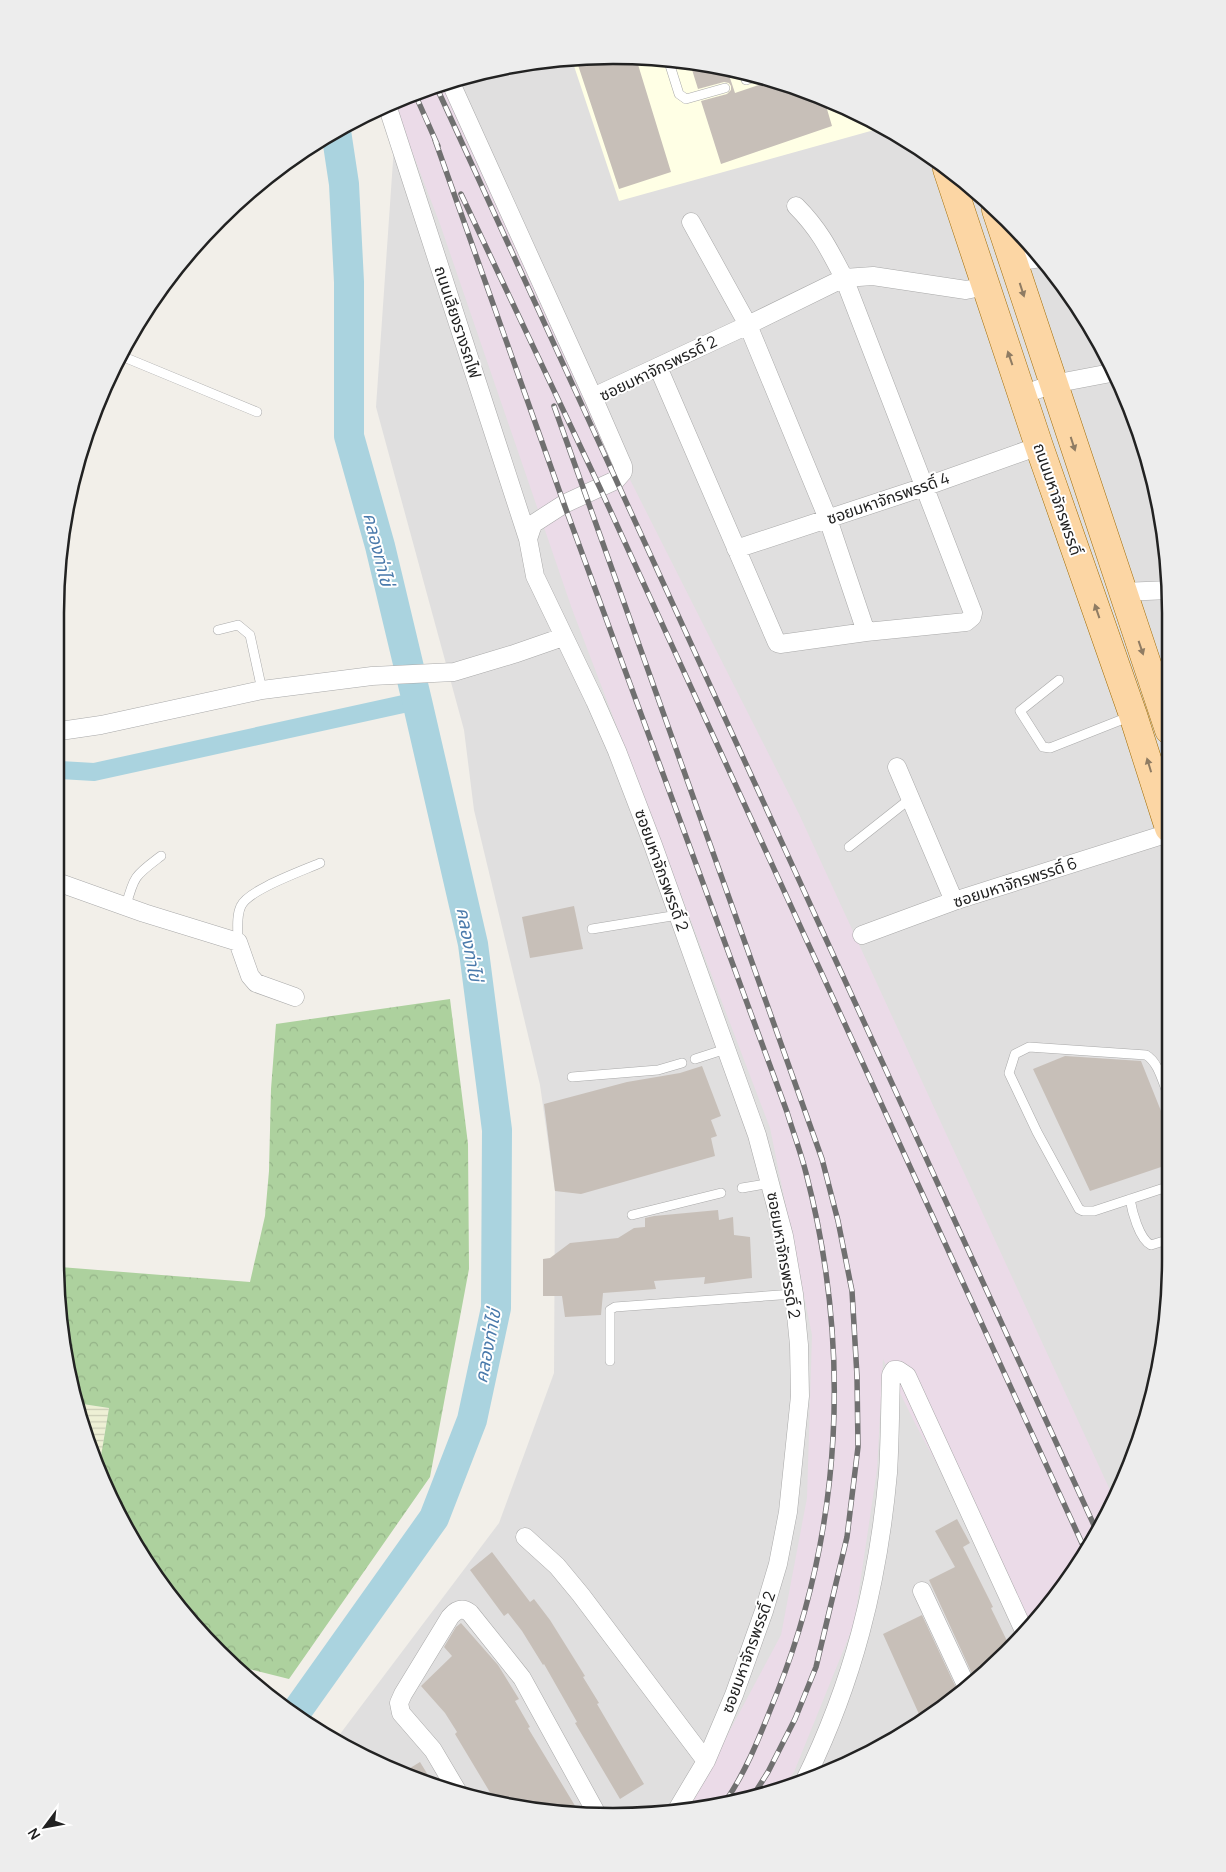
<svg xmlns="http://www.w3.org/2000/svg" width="1226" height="1872" font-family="Manrope,'Noto Sans Thai',sans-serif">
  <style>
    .residential { fill: #e0dfdf }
    .education { fill: #ffffe5 }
    .railway { fill: #ebdbe8 }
    .farmland { fill: url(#farmland-rules) }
    .forest { fill: url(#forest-crowns) }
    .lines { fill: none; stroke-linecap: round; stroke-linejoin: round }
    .canal { stroke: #aad3df; stroke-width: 18 }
    .river { stroke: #aad3df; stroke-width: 30 }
    .building { fill: #c7bfb8 }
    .service-casing { stroke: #a9a9a9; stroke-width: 10 }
    .minor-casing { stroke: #a9a9a9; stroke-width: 19 }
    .primary-casing { stroke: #a06b00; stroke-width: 29 }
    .service { stroke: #fff; stroke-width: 9 }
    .minor { stroke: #fff; stroke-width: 18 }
    .primary { stroke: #fcd6a4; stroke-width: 28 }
    .rail-casing { stroke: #707070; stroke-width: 5.5 }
    .rail { stroke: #fff; stroke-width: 4; stroke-dasharray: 11; stroke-linecap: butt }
    .oneway { fill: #8f7c63 }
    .labels { text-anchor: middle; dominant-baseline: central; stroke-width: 4; stroke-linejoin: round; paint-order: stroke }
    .street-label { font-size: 16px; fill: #222; stroke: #fff }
    .water-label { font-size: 18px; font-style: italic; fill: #4a7aab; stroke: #fff }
    .rim { fill: none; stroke: #222; stroke-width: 2.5 }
  </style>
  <defs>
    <pattern id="farmland-rules" width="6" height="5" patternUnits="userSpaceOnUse" patternTransform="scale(1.25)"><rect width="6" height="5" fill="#eef0d5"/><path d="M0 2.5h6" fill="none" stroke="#ccceb7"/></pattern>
    <pattern id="forest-crowns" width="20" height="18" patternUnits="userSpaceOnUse" patternTransform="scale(1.25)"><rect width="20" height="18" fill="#add19e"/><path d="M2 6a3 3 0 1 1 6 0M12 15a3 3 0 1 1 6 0" fill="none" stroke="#95b388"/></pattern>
  </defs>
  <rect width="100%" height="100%" fill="#f2efe9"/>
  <path class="residential" d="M576,56L686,60L792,85L892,130L981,193L1056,274L1114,366L1152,469L1170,577L1166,1332L1128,1473L1096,1538L1033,1627L923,1723L827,1774L758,1798L613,1817L504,1806L433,1787L334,1742L499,1523L554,1373L555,1191L540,1085L474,810L464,730L376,407L395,132L380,107L468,74Z"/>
  <path class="education" d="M576,56L686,60L792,85L885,127L619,201L571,57Z"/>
  <path class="railway" d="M444,83L569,359L799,814L1115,1501L1096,1538L1033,1627L1026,1632L916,1425L883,1359L877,1470L854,1624L794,1772L782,1789L758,1798L689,1807L781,1635L807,1498L812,1335L770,1128L572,609L440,224L393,102Z"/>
  <path class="farmland" d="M76,1403L109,1408L99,1468L85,1438Z"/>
  <path class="forest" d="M450,999L468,1144L469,1269L430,1477L289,1679L249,1669L243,1674L194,1627L149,1569L99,1468L109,1408L76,1403L60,1332V1267L250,1282L265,1216L269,1171L271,1089L276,1024Z"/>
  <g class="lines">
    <path class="canal" d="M60,770L94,772L417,701"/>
    <path class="river" d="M294,1715L434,1518L472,1420L496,1308L497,1130L473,944L417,701L380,546L349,436V282L344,184L336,131"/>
  </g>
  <path class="building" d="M575,56L636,58L671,172L619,189Z
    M689,60L727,69L735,93L774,80L792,85L824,99L832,126L721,164L701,101L727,94L731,90V86L729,83L724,82L698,89Z
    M574,906L583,949L530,958L522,917Z
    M1065,1056L1141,1061L1167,1126V1165L1090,1191L1033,1069Z
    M702,1066L721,1116L711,1120L717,1136L711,1138L715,1156L581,1194L555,1191L544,1104L627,1082L680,1073Z
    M718,1210L719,1220L733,1217L734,1235L750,1237L752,1278L704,1284L705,1277L654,1281L656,1289L603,1293L601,1315L565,1317L562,1296H543V1259L550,1258L570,1243L618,1238L634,1228L645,1227V1218L654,1216Z
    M957,1519L970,1543L963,1547L993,1607L991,1608L1010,1647L974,1678L929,1580L955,1567L935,1531Z
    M492,1552L530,1602L534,1599L550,1620L585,1676L583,1677L599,1703L597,1704L644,1784L620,1799L575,1723L577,1722L544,1664L543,1665L522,1631L508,1613L504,1616L470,1570Z
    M922,1615L958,1692L923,1723L883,1634Z
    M461,1623L498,1665L519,1699L515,1701L530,1727L528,1728L580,1814L497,1804L455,1734L457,1732L445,1713L421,1686L452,1656L444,1647L456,1627Z
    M420,1762L436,1788L402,1773Z"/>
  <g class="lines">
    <defs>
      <path id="service" d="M668,59L679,94L686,99L725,88
        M746,80L757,76
        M119,355L257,412
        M218,630L238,625L250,635L262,690
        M1059,680L1020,711L1043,747L1050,748L1131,716
        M849,847L911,798
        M126,906C134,875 136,875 161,856
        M592,929L678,915
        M238,942C238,931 236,916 241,906C248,890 302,871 320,863
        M695,1059L726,1049
        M572,1077L658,1070L682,1063
        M1167,1187L1094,1211H1083L1079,1209L1037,1132L1009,1073L1015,1054L1029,1047L1146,1055C1158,1062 1162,1080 1167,1092
        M742,1188L771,1183
        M1130,1199C1132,1211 1139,1239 1151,1245L1167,1240
        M632,1215L721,1193
        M610,1361V1310L615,1307L794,1294"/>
      <path id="minor" d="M450,81L593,397
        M387,105L528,539
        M691,222L748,325L828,519L866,632
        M1014,262L1041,258
        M658,367L777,643L780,644L866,632L966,622L972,617L973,613L844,278C829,249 819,229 796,206
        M1022,395L1053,384L1116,372
        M736,549L924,487L1039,446
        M1122,592L1170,590
        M60,731L101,725L262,690L372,676L454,672L514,654L563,637
        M897,767L954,901
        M60,883L144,913L238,942L250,976L256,983L295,997
        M862,935L954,901L1169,833
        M525,1537L557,1566L581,1595L706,1761
        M922,1591L966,1685
        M804,1782C853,1683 878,1584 888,1473C890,1441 890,1408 891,1375L894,1370H898L907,1376L1025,1633
        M459,1794L433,1750L401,1713L399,1703L403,1694L450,1617C456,1610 462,1607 470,1613L522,1678L598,1816
        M678,1808L706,1761L734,1695L764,1611L778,1564L788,1512L800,1396L799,1345L794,1294L784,1236L757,1135L653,845L617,751L595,701L535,576L528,539L533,524L564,504L616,480L623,472V466L593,397L748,325L844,278L873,276L966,290L986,286"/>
      <path id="primary" d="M947,169L1039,446L1133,715L1169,828
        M996,210L1169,730"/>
    </defs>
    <use href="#service" class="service-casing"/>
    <use href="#minor" class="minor-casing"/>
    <use href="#primary" class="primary-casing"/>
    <use href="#service" class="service"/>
    <use href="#minor" class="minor"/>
    <use href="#primary" class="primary"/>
    <defs>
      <path id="rail" d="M436,86L1098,1534
        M415,94L438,146
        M435,140L564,504L787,1112C793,1132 801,1153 806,1173C851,1346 843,1527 777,1693C762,1730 748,1769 725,1802
        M461,194L600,488L1086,1552
        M554,406L822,1159L838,1221L852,1291L857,1376L858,1447L847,1537L816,1667L795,1719L768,1772L751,1799"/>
    </defs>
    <use href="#rail" class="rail-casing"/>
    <use href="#rail" class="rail"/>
  </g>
  <defs><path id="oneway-solid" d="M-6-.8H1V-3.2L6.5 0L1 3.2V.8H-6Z" transform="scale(1.25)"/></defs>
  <g class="oneway">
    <use href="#oneway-solid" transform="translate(1022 290) rotate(72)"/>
    <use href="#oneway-solid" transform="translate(1010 358) rotate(-109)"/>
    <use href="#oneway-solid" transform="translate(1073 444) rotate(72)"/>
    <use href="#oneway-solid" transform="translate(1097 611) rotate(-109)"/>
    <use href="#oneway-solid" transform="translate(1141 648) rotate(71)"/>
    <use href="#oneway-solid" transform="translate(1149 765) rotate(-107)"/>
  </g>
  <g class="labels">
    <g class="street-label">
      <text transform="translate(458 322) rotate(72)">ถนนเลียงรางรถไฟ</text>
      <text transform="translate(658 368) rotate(-26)">ซอยมหาจักรพรรดิ์ 2</text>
      <text transform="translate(888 498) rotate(-19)">ซอยมหาจักรพรรดิ์ 4</text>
      <text transform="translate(1058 499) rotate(71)">ถนนมหาจักรพรรดิ์</text>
      <text transform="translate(662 870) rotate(70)">ซอยมหาจักรพรรดิ์ 2</text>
      <text transform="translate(1015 882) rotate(-18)">ซอยมหาจักรพรรดิ์ 6</text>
      <text transform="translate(784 1255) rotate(80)">ซอยมหาจักรพรรดิ์ 2</text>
      <text transform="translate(748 1652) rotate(-70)">ซอยมหาจักรพรรดิ์ 2</text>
    </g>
    <g class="water-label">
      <text transform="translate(379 549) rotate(76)">คลองท่าไข่</text>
      <text transform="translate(470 944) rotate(80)">คลองท่าไข่</text>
      <text transform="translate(487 1346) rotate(-79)">คลองท่าไข่</text>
    </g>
  </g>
  <path d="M0 0H1226V1872H0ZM613 64H613A549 549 0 0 1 1162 613V1259A549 549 0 0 1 613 1808H613A549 549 0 0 1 64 1259V613A549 549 0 0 1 613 64Z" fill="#ededed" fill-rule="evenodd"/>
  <path class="rim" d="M613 64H613A549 549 0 0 1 1162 613V1259A549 549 0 0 1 613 1808H613A549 549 0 0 1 64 1259V613A549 549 0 0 1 613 64Z"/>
  <g transform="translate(45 1827) rotate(238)" stroke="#ffffff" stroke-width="4" paint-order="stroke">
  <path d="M0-4L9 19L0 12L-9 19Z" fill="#222222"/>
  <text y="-8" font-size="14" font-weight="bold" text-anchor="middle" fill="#222222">N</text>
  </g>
</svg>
